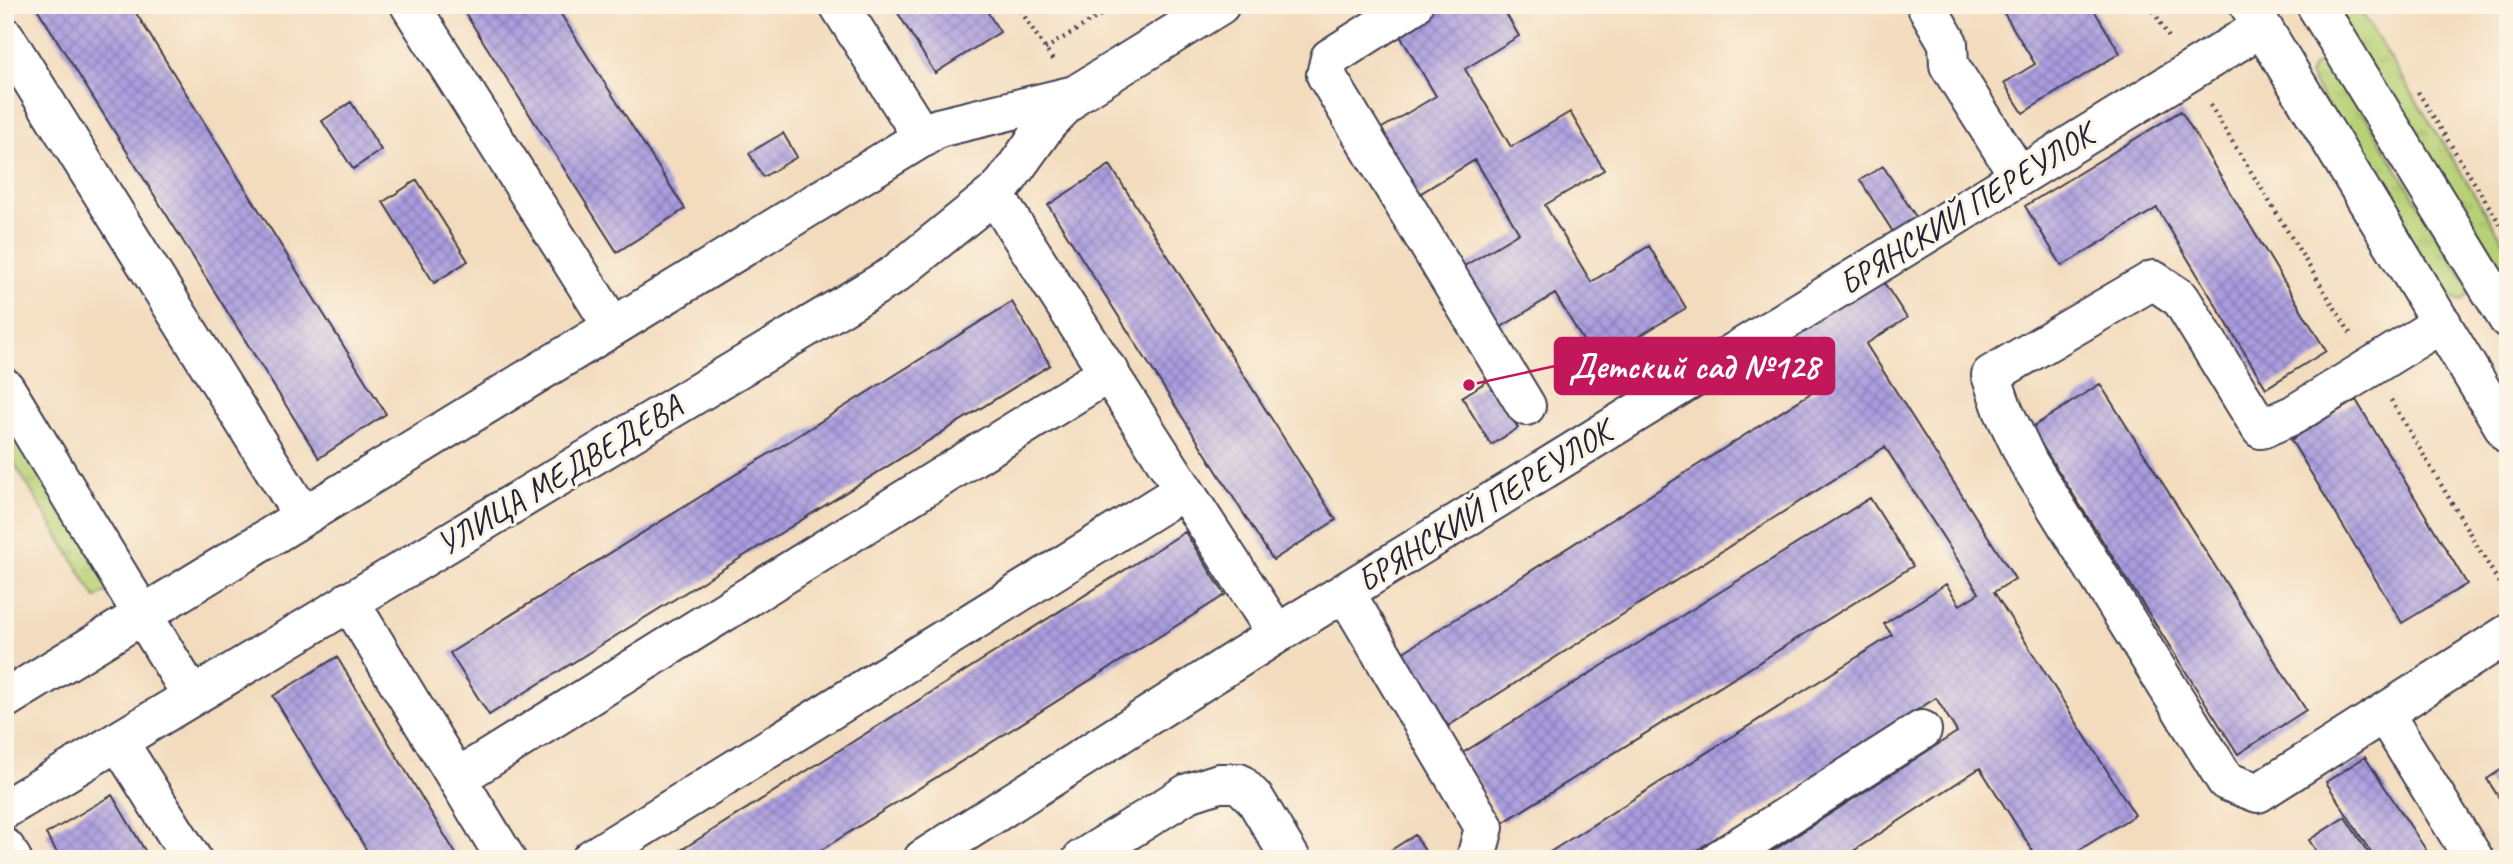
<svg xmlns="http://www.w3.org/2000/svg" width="2513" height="864" font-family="Caveat,sans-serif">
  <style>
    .grass { fill: url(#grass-tufts); stroke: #6d7a59; stroke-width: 2 }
    .building { fill: url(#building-cross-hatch) }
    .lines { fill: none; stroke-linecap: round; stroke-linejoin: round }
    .minor-casing { stroke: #413e4f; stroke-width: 42 }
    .path { stroke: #413e4f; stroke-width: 4.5; stroke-dasharray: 2 5; stroke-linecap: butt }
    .minor { stroke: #fff; stroke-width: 38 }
    .labels { text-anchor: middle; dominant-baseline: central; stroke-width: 6; stroke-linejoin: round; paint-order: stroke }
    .street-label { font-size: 33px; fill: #22223b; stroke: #fcf5e5 }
    .leader { fill: none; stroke: #c2185b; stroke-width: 2.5 }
    .callout-dot { fill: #c2185b; stroke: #fcf5e5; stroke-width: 2.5 }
    .callout { fill: #c2185b; stroke: #c2185b; stroke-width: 2.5 }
    .callout-label { font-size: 35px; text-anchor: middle; font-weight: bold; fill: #fff }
  </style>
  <defs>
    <pattern id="grass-tufts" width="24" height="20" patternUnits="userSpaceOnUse" patternTransform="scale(1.75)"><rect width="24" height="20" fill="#b8d177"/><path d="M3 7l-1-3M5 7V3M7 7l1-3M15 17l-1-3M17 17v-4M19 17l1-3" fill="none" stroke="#9eb368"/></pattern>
    <pattern id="building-cross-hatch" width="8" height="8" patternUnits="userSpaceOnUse" patternTransform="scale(1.75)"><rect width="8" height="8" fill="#aa9cdf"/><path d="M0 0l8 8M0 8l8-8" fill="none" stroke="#8a7fb6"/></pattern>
  </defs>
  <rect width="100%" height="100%" fill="#fcf5e5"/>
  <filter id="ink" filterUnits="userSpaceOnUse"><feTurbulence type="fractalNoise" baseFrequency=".0143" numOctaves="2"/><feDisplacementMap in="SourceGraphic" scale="14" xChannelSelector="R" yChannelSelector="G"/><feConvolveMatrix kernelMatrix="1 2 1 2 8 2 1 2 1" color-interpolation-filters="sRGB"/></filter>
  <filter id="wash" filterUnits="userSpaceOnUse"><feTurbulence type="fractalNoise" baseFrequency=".00686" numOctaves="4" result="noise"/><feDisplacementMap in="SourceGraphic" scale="28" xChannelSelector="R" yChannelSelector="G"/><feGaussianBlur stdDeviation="1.57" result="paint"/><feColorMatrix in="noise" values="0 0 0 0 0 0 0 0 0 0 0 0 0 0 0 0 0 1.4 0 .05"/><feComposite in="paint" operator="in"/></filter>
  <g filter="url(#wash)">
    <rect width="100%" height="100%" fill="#f3dcbe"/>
    <path class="grass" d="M2325,5H2357L2508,248V294Z
      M2323,62L2334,64L2471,291L2461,301L2443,294L2309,76L2314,65Z
      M5,409L114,587L96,598L5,448Z"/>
    <g id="blocks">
      <path class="building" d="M35,5H131L386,414L319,458Z
        M460,5H555L685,209L617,252Z
        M893,5H983L1000,32L935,73Z
        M1435,5H1501L1519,36L1465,69L1511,147L1570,112L1604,170L1545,205L1591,282L1649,246L1686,308L1596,362L1555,294L1498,329L1461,268L1519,233L1475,160L1416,196L1377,131L1436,96L1396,29Z
        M1999,5H2091L2120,53L2023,113L2004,83L2035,64Z
        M351,102L381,150L353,169L322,121Z
        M2181,111L2326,351L2266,388L2157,208L2062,266L2025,206Z
        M783,133L797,157L763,177L749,153Z
        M1110,165L1336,520L1273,560L1048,205Z
        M1883,166L1918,220L1895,235L1860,180Z
        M417,180L468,261L434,283L383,202Z
        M1883,281L1907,318L1866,344L2015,579L1994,592L2135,815L2065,859H2038L1980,768L1841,859H1760L1957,732L1936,698L1683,859H1539L1892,635L1884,624L1946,584L1960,605L1979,593L1885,447L1448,726L1402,653L1833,379L1810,342L1757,376L1745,356Z
        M1012,302L1050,365L489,715L450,653Z
        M1489,380L1518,428L1491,445L1462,397Z
        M2100,384L2306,710L2238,754L2031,428Z
        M2356,400L2467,584L2402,623L2291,440Z
        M1870,498L1913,566L1504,822L1461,754Z
        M1185,532L1225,595L807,859H667Z
        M337,657L459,859H372L273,696Z
        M2365,757L2432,859H2375L2326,782Z
        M2508,765V812L2487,779Z
        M112,795L150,859H61L46,834Z
        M2345,817L2372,859H2321L2309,840Z
        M1415,835L1430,859H1381L1380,857Z"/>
    </g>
  </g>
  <g filter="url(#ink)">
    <use href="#blocks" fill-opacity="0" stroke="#413e4f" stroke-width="2"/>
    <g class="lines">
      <defs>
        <path id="minor" d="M410,5L613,327
          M839,5L923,138
          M1413,5L1330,58L1326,75L1526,406
          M1926,5L1948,43L1949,65L2019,176
          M2249,5L2508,434
          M2316,5L2508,319
          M5,37L303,516
          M2442,323L2293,415L2261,429L2181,299L2153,280L1991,375L2003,410L2028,462L2226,781L2258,793L2508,634
          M5,388L192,696
          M1184,490L1277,634
          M1345,592L1484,827L1476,859
          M349,601L506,859
          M5,699L938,128L1075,95
          M2384,713L2474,859
          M118,741L192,859
          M457,778L1110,372
          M5,809L894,275L994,194L1004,184L1047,124L1075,95L1220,5
          M5,848L12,859
          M591,859L1184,490L994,194
          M923,859L1277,634L2262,27
          M1082,859L1188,793L1219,783H1239L1255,799L1291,859
          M1720,859L1922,730"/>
      </defs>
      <use href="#minor" class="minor-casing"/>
      <path class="path" d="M1017,5L1054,62
        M2150,5L2171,41
        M1045,49L1117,5
        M2418,92L2508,237
        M2210,105L2352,336
        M2391,400L2508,598"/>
      <use href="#minor" class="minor"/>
    </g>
  </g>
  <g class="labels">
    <g class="street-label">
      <text transform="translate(1966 209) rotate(-32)">БРЯНСКИЙ ПЕРЕУЛОК</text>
      <text transform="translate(559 475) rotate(-31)">УЛИЦА МЕДВЕДЕВА</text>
      <text transform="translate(1484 506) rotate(-32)">БРЯНСКИЙ ПЕРЕУЛОК</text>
    </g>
  </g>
  <path class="leader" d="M1469 385L1555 366"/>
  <circle class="callout-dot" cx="1469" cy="385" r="7"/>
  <rect class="callout" x="1555" y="338" width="279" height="56" rx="7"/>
  <g class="callout-label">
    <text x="1694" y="378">Детский сад №128</text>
  </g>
  <rect width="2513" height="864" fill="none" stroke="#fcf5e5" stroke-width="28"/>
</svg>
